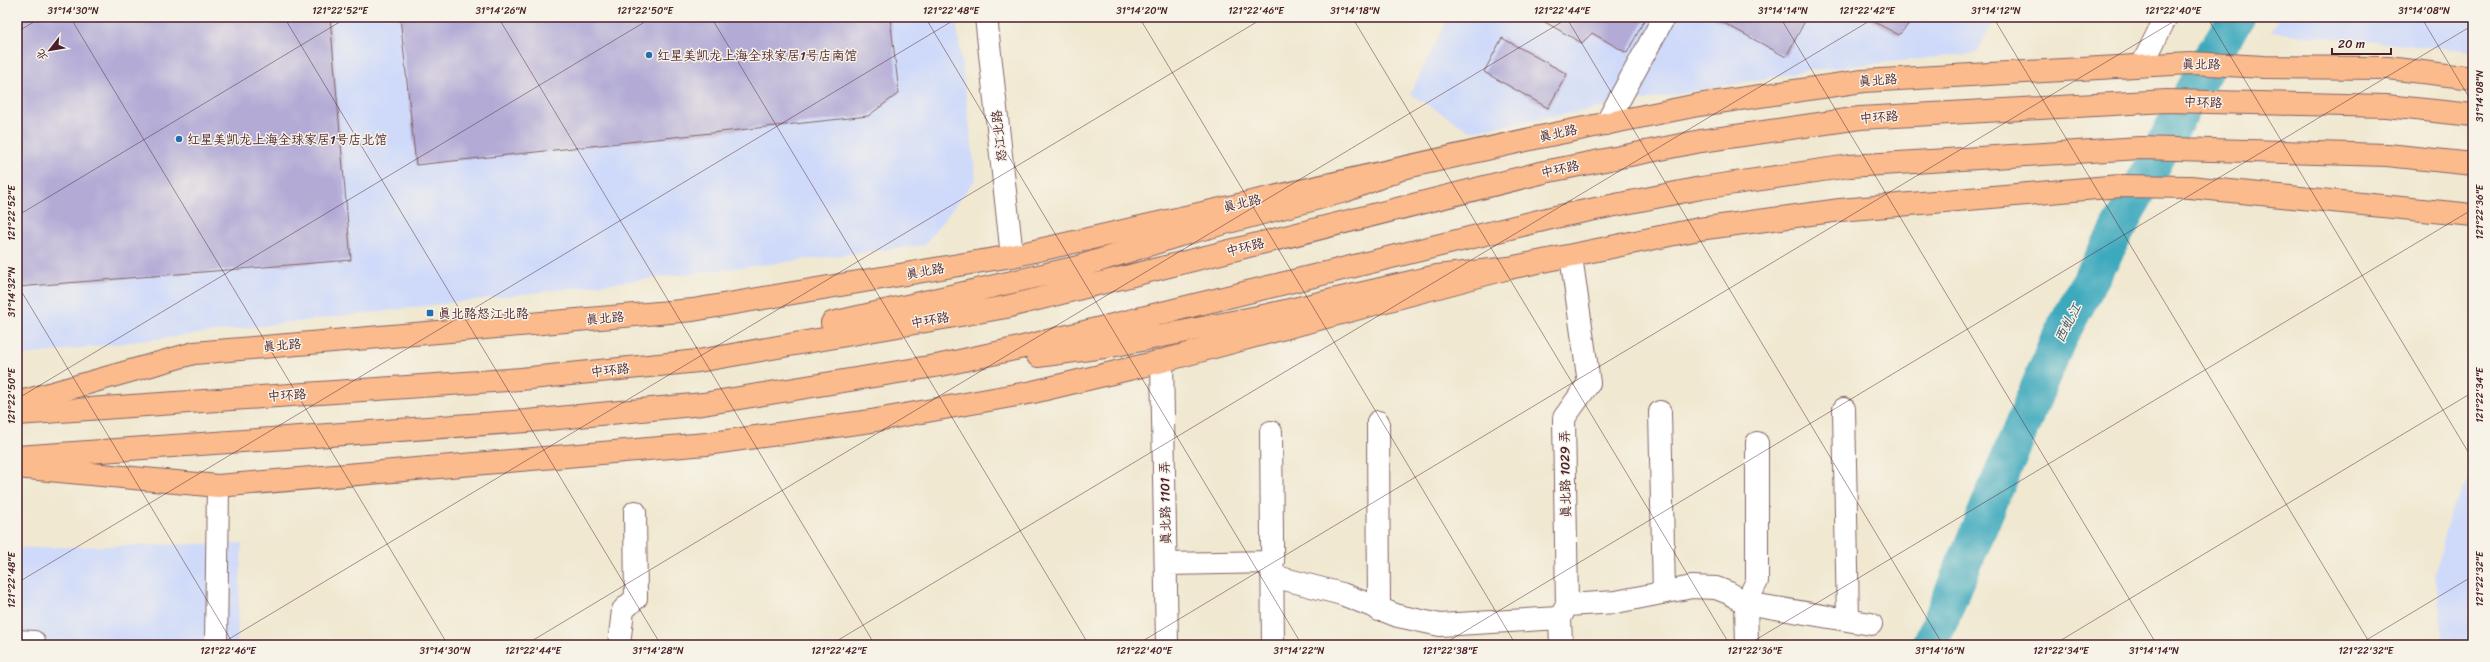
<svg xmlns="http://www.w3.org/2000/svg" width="2490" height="662" font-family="Sriracha,'LXGW WenKai TC',sans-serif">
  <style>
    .built { fill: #cfdafa }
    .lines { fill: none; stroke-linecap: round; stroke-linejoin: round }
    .river { stroke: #3da9bd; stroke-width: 36 }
    .building { fill: #b3abd6 }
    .minor-casing { stroke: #846565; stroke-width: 24 }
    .major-casing { stroke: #846565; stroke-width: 24 }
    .highway-casing { stroke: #846565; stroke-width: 24 }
    .minor { stroke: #fff; stroke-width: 22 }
    .major { stroke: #fbbb8c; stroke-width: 22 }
    .highway { stroke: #fbbb8c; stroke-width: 22 }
    .ticks { fill: none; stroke: #4a1f2b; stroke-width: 1; stroke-opacity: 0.45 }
    .poi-dot { fill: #1f6fb2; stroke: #f7f3e8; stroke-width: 1.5 }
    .labels { text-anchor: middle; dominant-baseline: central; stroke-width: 3; stroke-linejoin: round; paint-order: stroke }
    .poi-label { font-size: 13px; fill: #4a1f2b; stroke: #f7f3e8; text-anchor: start }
    .street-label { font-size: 13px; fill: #4a1f2b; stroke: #f7f3e8 }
    .water-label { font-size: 14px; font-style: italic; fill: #455665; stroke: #f7f3e8 }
    .neatline { fill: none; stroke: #4a1f2b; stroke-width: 1.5 }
    .ticks-label { font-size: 10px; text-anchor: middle; fill: #4a1f2b }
  </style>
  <rect width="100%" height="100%" fill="#f7f3e8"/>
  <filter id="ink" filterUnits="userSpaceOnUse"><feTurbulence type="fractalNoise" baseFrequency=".025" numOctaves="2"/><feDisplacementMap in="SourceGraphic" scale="8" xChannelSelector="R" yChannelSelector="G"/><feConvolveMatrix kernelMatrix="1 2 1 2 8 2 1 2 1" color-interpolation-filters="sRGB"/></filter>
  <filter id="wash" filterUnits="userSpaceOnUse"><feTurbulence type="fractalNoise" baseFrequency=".012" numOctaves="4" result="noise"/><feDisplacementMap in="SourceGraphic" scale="16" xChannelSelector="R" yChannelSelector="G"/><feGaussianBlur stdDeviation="0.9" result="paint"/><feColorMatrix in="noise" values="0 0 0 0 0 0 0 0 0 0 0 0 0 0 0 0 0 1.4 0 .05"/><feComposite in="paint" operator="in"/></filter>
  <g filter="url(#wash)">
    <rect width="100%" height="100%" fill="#f0e8d0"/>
    <path class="built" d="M17,17H956L976,179L924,245L17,356Z
      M1449,17H1995L1977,53L1813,70L1470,131L1410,94Z
      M2279,17H2473V51L2271,32Z
      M2473,474V645H2444L2435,573L2453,506Z
      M242,543L237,645H17V548Z"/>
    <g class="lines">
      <path class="river" d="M1930,645L2058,340L2207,64L2237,17"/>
    </g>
    <g id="blocks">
      <path class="building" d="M17,17H330L351,260L17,287Z
        M400,17H890L899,93L868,116L416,165Z
        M1536,17H1646L1627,53L1592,33L1582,43Z
        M1713,17H1807L1786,57Z
        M1865,17H1915L1899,35Z
        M1502,38L1567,74L1548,108L1484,72Z"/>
    </g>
  </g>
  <g filter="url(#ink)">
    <use href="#blocks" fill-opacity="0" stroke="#846565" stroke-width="1"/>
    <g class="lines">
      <defs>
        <path id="minor" d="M986,17L1012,256
          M2142,65L2166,17
          M1606,124L1664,17
          M1162,361L1167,645
          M1844,409L1848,620
          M1660,412L1664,592
          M1378,422L1379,610
          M1271,432L1273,645
          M1167,564L1273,562
          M1273,576L1342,594L1398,616L1440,625L1560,618
          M1567,605L1616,602L1692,587L1716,588L1729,593L1746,603L1871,624
          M17,641L34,642
          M216,645L218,486
          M619,645L623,610L636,598L635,512
          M1561,645L1560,618L1567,605L1564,418L1589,383L1571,256
          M1747,645L1746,603L1757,581V443"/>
        <path id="major" d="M17,403L194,353L693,310L1012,256L1535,138L1698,105L1863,81L2190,63L2264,67L2388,68L2473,78
          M17,467L218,486L706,444L871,421L1033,392L1162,361L1509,268L1699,229L1840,210L2120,186L2190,187L2473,215"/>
        <path id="highway" d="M832,323L1078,267L1180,235L1345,191L1406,167
          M1038,356L1111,346L1268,315L1437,276L1509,268
          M17,414L521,379L698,361L1006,307L1544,172L1701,141L1860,118L2167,101L2386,106L2473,115
          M17,457L527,421L703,404L941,365L1019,348L1555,217L1701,188L1849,166L2140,148L2387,155L2473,164"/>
      </defs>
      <use href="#minor" class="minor-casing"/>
      <use href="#major" class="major-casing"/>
      <use href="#highway" class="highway-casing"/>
      <use href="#minor" class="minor"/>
      <use href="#major" class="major"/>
      <use href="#highway" class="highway"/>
    </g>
  </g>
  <path class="ticks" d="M70,17L448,645M284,17L661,645M498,17L875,645M711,17L1089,645M925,17L1302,645M1139,17L1516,645M1352,17L1730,645M1566,17L1943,645M1780,17L2157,645M1993,17L2371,645M2207,17L2473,460M2421,17L2473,104M17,32L42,17M17,216L348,17M17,284L234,645M17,399L653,17M17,583L959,17M17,639L20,645M219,645L1265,17M525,645L1570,17M830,645L1876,17M1136,645L2181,17M1442,645L2473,25M1747,645L2473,209M2053,645L2473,392M2358,645L2473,576"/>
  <g class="poi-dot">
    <circle cx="649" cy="55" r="4"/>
    <circle cx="179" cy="139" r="4"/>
    <rect x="426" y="309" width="8" height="8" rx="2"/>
  </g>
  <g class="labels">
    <g class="poi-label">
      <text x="657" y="55">红星美凯龙上海全球家居1号店南馆</text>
      <text x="187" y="139">红星美凯龙上海全球家居1号店北馆</text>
      <text x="438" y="313">真北路怒江北路</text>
    </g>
    <g class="street-label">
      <text transform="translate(2201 64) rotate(1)">真北路</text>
      <text transform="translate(1878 80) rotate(-4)">真北路</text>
      <text transform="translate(2203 102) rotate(3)">中环路</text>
      <text transform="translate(1879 117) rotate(-4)">中环路</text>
      <text transform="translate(1558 133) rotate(-12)">真北路</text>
      <text transform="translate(999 136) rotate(-96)">怒江北路</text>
      <text transform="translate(1560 169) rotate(-12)">中环路</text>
      <text transform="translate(1242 203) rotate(-13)">真北路</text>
      <text transform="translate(1245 247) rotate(-14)">中环路</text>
      <text transform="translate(925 271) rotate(-10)">真北路</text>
      <text transform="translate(605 318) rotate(-5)">真北路</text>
      <text transform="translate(930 320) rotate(-10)">中环路</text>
      <text transform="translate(282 345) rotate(-5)">真北路</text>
      <text transform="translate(610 370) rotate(-6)">中环路</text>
      <text transform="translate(287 395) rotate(-4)">中环路</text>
      <text transform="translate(1565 474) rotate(-91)">真北路 1029 弄</text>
      <text transform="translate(1165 503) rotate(-91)">真北路 1101 弄</text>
    </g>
    <g class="water-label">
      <text transform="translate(2068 323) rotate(-63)">西虬江</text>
    </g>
  </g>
  <rect width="2490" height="662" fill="none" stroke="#f7f3e8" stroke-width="44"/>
  <g transform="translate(50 50) rotate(239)" stroke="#f7f3e8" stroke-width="3" paint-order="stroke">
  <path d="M0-3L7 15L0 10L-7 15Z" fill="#4a1f2b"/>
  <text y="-6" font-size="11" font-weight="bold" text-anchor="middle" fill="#4a1f2b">北</text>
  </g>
  <path d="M2332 48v6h59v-6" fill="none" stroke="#4a1f2b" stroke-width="2"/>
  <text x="2338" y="48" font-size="12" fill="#4a1f2b" stroke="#f7f3e8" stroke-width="3" paint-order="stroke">20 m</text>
  <rect x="22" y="22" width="2446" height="618" class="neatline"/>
  <g class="ticks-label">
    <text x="73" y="14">31°14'30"N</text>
    <text x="340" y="14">121°22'52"E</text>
    <text x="501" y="14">31°14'26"N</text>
    <text x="645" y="14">121°22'50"E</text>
    <text x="951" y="14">121°22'48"E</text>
    <text x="1142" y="14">31°14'20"N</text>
    <text x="1256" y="14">121°22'46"E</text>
    <text x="1355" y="14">31°14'18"N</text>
    <text x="1562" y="14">121°22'44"E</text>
    <text x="1783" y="14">31°14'14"N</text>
    <text x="1867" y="14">121°22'42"E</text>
    <text x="1996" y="14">31°14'12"N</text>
    <text x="2173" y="14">121°22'40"E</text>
    <text x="2424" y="14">31°14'08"N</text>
    <text transform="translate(2479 96) rotate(-90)" y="4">31°14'08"N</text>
    <text transform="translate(2479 212) rotate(-90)" y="4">121°22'36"E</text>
    <text transform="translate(11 213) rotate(-90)" y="4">121°22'52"E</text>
    <text transform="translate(11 292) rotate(-90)" y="4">31°14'32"N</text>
    <text transform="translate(2479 395) rotate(-90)" y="4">121°22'34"E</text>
    <text transform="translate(11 396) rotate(-90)" y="4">121°22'50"E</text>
    <text transform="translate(2479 579) rotate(-90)" y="4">121°22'32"E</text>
    <text transform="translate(11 580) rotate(-90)" y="4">121°22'48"E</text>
    <text x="228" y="654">121°22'46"E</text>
    <text x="445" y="654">31°14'30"N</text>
    <text x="533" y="654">121°22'44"E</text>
    <text x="658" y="654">31°14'28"N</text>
    <text x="839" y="654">121°22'42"E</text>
    <text x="1144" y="654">121°22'40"E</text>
    <text x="1299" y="654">31°14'22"N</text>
    <text x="1450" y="654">121°22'38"E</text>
    <text x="1755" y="654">121°22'36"E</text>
    <text x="1940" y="654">31°14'16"N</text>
    <text x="2061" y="654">121°22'34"E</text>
    <text x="2154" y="654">31°14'14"N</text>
    <text x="2366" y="654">121°22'32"E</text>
  </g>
</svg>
